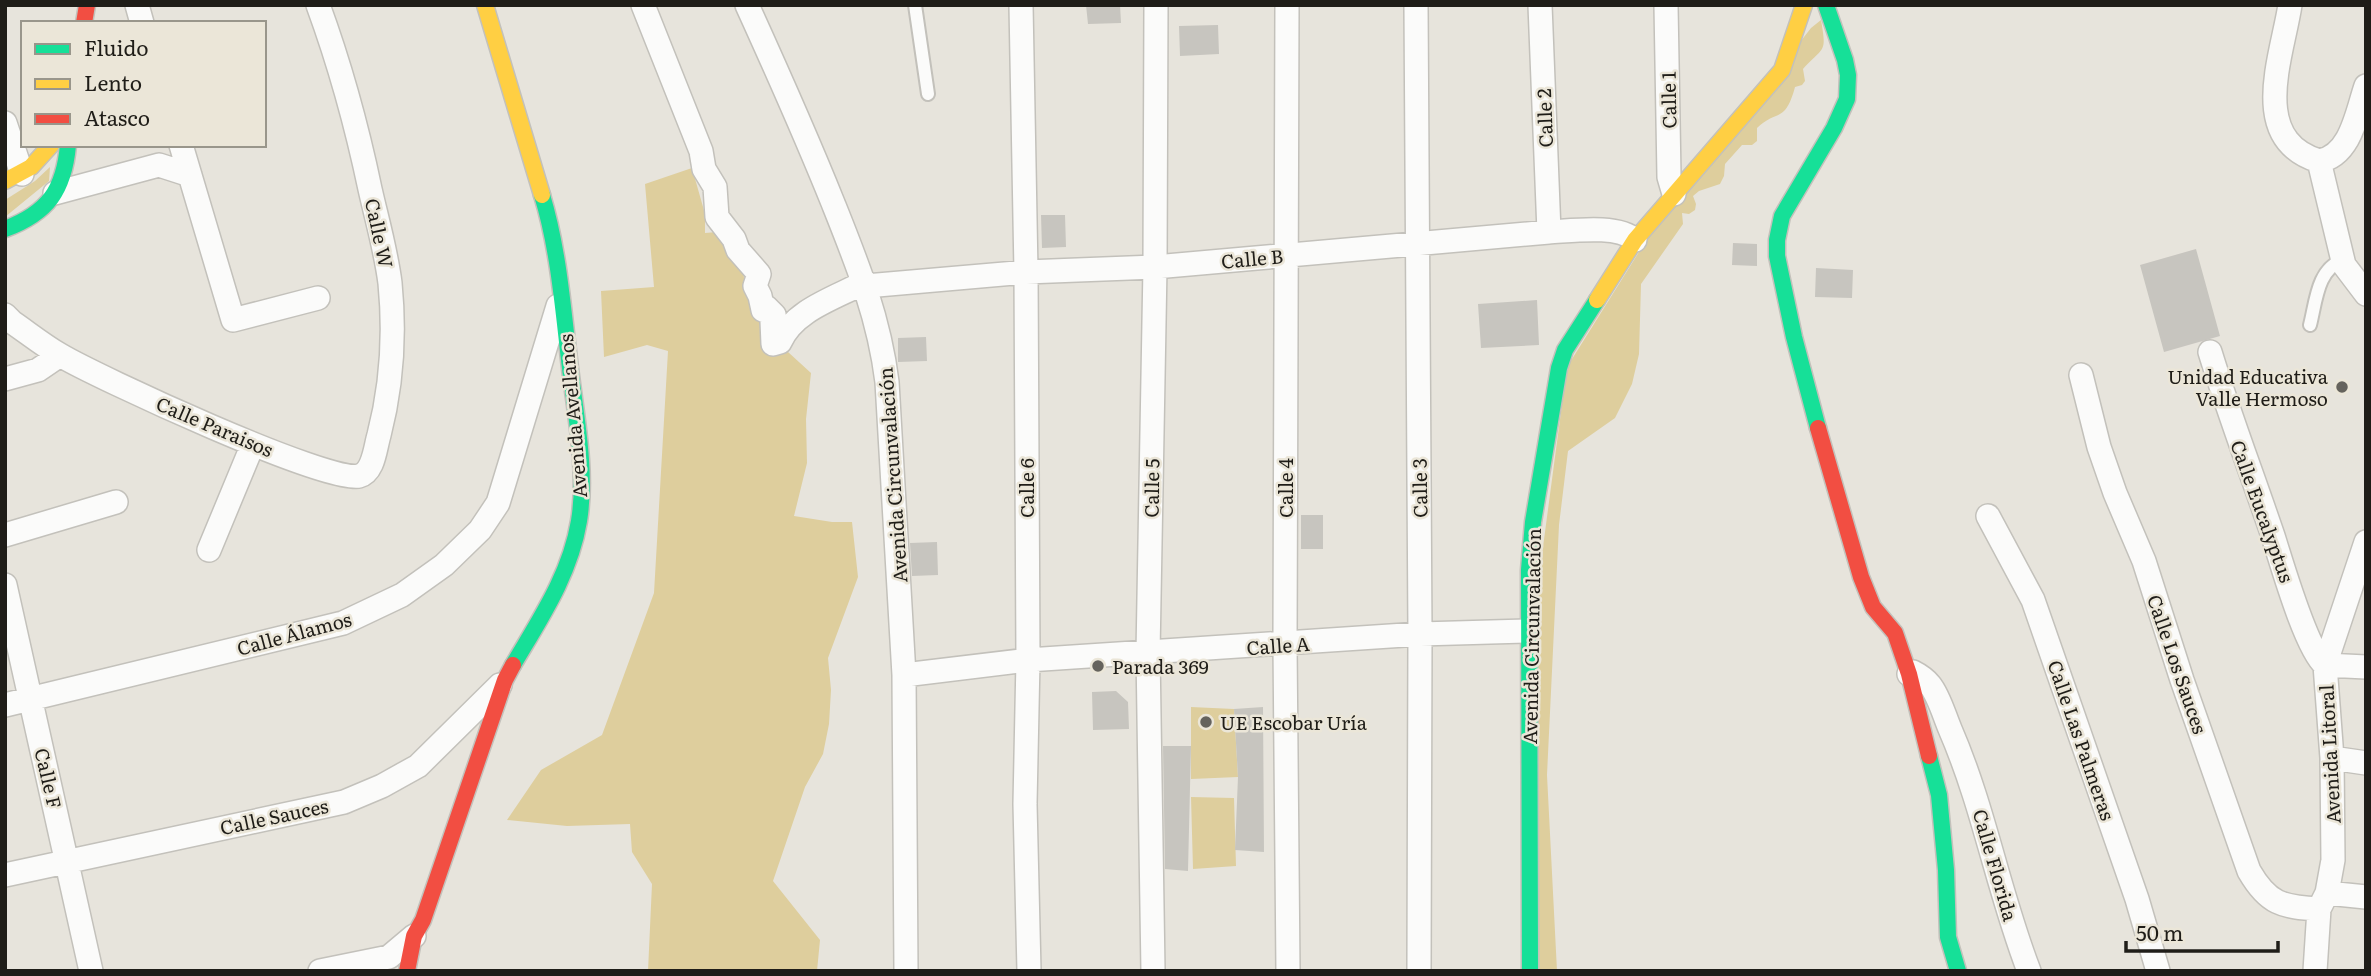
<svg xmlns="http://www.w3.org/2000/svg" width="2371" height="976" font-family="Literata,serif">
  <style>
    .green { fill: #dece9d }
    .building { fill: #c7c5bf }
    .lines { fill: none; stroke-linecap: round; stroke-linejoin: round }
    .lane-casing { stroke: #c3c1bb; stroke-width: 16 }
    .street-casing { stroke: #c3c1bb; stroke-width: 26 }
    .fast-casing { stroke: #c3c1bb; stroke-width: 19 }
    .slow-casing { stroke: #c3c1bb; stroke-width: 19 }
    .jam-casing { stroke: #c3c1bb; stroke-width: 19 }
    .lane { stroke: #fbfbfa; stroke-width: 12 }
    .street { stroke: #fbfbfa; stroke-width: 23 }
    .fast { stroke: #16e098; stroke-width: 16 }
    .slow { stroke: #ffcf43; stroke-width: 16 }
    .jam { stroke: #f24e42; stroke-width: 16 }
    .poi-dot { fill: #65635d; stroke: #ebe6d8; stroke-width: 2.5 }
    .labels { text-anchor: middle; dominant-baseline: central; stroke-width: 5; stroke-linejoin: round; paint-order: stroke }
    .street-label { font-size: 19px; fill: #1f1d18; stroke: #ebe6d8 }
    .poi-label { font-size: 19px; fill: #1f1d18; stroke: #ebe6d8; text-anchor: start }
  </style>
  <rect width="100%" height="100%" fill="#e7e4dc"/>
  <path class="green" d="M1821,20C1827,54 1824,46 1803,69L1805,81L1802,85L1795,87C1785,124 1777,109 1757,128V141L1752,145H1742L1725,164L1724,176L1720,184L1699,191L1693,196L1696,204L1695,210L1689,214L1682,213L1683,224L1641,284L1639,354L1632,384L1615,418L1568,451L1559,525L1547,775L1557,971H1535L1531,637L1567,367L1649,236L1811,28Z
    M50,167L49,181L5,217V200L35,181Z
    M692,168L705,214V233L717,232L743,268L744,278L763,315L773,349L788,352L811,373L806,419L807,463L794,516L832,522H852L858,577L828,658L831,690L829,724L823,754L805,787L773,881L820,940L817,971H648L652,884L632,852L630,824L567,826L507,820L541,770L602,735L654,593L668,351L647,345L604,357L601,291L654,287L645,184Z
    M1191,707L1234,709L1238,777L1191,779Z
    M1191,797L1234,798L1236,866L1193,869Z"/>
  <path class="building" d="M1086,5H1120L1121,23L1088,24Z
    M1218,25L1219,54L1180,56L1179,26Z
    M1041,215H1065L1066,247L1042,248Z
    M1733,243L1757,244V266L1732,265Z
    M2196,249L2220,336L2164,352L2140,265Z
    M1816,268L1853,270L1852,298L1815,297Z
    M1537,300L1539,345L1481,348L1478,304Z
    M926,337L927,361L898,362V338Z
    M1301,515H1323V549H1301Z
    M937,542L938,575L912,576L910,543Z
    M1116,691L1128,702L1129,729L1093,730L1092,692Z
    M1263,707L1264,852L1235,850L1238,777L1234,709Z
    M1163,746H1191L1188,871L1165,869Z"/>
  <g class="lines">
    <defs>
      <path id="lane" d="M915,5L928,94
        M2310,325C2316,302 2317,269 2343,260"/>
      <path id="street" d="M137,5L142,23
        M643,5L701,151L704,169L715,187L717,217L734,239L738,250L759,274L755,286L760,296L763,310L766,307L774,315L772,321L773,344L780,342C794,310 835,298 865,282
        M747,5C777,71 806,136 833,203C857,263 879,317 887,382L904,675L906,971
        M1021,5L1026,272L1028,660L1025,804L1029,971
        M1287,5L1285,645L1288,971
        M1416,5L1420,634L1419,971
        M1540,5L1549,232
        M1666,5L1669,177L1674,194
        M2290,5C2282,57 2248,139 2319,161L2344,265L2366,294
        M5,123L22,174
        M181,145L233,320L318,298
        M2319,161C2351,156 2357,112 2366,86
        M55,193L159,165L190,175
        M866,286L1026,272L1155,267L1549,232C1571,231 1618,224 1635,240
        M5,315L12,322C28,333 43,345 60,355C97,377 328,484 359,476C374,472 375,448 379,435C392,385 395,334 390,283C386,251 377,220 370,189C357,127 340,65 318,5
        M2210,352C2229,414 2252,474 2273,536C2282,564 2306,649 2325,665
        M2081,375L2099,447L2115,493L2144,561L2182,680L2249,871C2268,904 2282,907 2319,909
        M5,379L38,370L60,355
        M1988,516L2033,600L2137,899L2158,971
        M5,535L116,502
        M209,550L253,444
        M5,585L91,971
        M2325,665L2366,667
        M1909,674L1913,672C1919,675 1925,679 1930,685C1939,696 1944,715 1950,729C1984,807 1998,891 2029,971
        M904,675L1028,660L1420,634L1528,631
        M5,705L343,623L402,595L444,565L480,530L498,503L558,306
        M2332,758L2366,763
        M5,875L344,802L382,786L418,766L500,685
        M2327,893L2366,897
        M320,971L389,957L414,936
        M1153,971L1148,653L1155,267L1156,5
        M2315,971L2319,909L2327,893L2333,860L2332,758L2325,665L2366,542"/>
      <path id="fast" d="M5,229C48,213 64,190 68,145
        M1818,428L1794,337L1777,256V240L1782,216L1834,128L1847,99L1848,75L1845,60L1826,5
        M513,665C540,619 570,575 579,521C587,472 576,417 570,368C563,310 559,251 542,195
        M1929,756L1939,795L1946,870L1948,937L1958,971
        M1530,971L1529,570L1533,522L1559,368L1565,350L1597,300"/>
      <path id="slow" d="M485,5L542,195
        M5,181L31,167L51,145
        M1597,300L1635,240L1782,70L1804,5"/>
      <path id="jam" d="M84,23L87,5
        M1818,428L1861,577L1873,607L1895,633L1909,674L1929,756
        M407,971L414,936L423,920L505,680L513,665"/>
    </defs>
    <use href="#lane" class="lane-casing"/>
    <use href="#street" class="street-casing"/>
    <use href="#fast" class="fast-casing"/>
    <use href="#slow" class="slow-casing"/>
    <use href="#jam" class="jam-casing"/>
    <use href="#lane" class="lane"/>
    <use href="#street" class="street"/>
    <use href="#fast" class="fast"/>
    <use href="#slow" class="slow"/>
    <use href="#jam" class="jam"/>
  </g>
  <g class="poi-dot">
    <circle cx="2342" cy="387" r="7"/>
    <circle cx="1098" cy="666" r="7"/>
    <circle cx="1206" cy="722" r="7"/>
  </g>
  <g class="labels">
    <g class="street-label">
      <text transform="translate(1668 100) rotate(-91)">Calle 1</text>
      <text transform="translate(1544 118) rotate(-92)">Calle 2</text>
      <text transform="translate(380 233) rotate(78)">Calle W</text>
      <text transform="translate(1252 258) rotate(-5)">Calle B</text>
      <text transform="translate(572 416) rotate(-95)">Avenida Avellanos</text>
      <text transform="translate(215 426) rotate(23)">Calle Paraisos</text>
      <text transform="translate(892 475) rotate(-94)">Avenida Circunvalación</text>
      <text transform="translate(1026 488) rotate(-90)">Calle 6</text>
      <text transform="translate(1151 488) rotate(-89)">Calle 5</text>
      <text transform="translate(1285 488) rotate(-90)">Calle 4</text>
      <text transform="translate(1419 488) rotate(-91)">Calle 3</text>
      <text transform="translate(2263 511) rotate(70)">Calle Eucalyptus</text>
      <text transform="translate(294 633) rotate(-15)">Calle Álamos</text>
      <text transform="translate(1531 636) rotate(-89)">Avenida Circunvalación</text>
      <text transform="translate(1278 645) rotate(-4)">Calle A</text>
      <text transform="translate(2178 664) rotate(71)">Calle Los Sauces</text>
      <text transform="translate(2082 740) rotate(71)">Calle Las Palmeras</text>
      <text transform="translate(2329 754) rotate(-93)">Avenida Litoral</text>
      <text transform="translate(49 778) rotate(77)">Calle F</text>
      <text transform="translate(274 816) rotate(-12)">Calle Sauces</text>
      <text transform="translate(1996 865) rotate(74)">Calle Florida</text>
    </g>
    <g class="poi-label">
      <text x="2328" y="376" text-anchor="end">Unidad Educativa<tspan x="2328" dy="22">Valle Hermoso</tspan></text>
      <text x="1112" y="666">Parada 369</text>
      <text x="1220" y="722">UE Escobar Uría</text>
    </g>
  </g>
  <rect width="2371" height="976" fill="none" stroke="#1f1d18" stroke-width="14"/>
  <rect x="21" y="21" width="245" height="126" fill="#ebe6d8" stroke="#99968b" stroke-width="2"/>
  <rect x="35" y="44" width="35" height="10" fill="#16e098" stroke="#99968b" stroke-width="2"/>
  <text x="84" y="56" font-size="21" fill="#1f1d18">Fluido</text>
  <rect x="35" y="79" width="35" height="10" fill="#ffcf43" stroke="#99968b" stroke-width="2"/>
  <text x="84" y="91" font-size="21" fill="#1f1d18">Lento</text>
  <rect x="35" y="114" width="35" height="10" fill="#f24e42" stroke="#99968b" stroke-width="2"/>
  <text x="84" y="126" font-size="21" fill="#1f1d18">Atasco</text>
  <path d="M2126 941v10h152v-10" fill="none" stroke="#1f1d18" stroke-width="3.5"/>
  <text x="2136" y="941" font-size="21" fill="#1f1d18" stroke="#ebe6d8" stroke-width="5" paint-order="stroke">50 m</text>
</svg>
